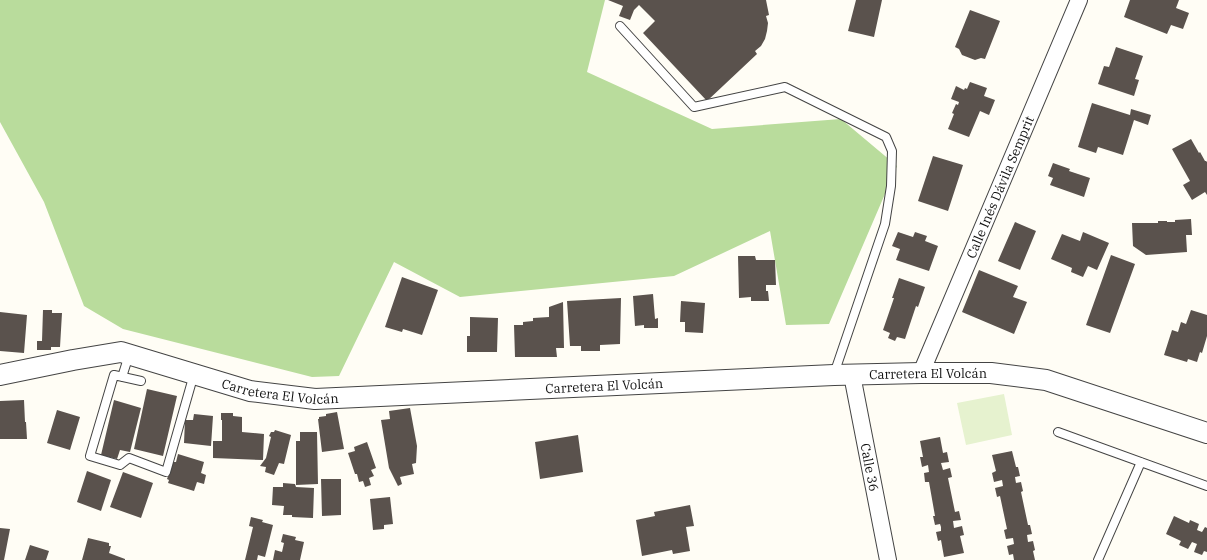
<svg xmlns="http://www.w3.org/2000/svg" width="1207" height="560" font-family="'IBM Plex Serif',serif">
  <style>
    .forest { fill: #b9dc9c }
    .pitch { fill: #e6f2cf }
    .building { fill: #5a524d }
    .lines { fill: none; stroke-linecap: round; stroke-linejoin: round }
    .service-casing { stroke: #444; stroke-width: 10 }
    .minor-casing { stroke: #444; stroke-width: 18 }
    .tertiary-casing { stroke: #444; stroke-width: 22 }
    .service { stroke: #fff; stroke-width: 8 }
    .minor { stroke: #fff; stroke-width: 16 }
    .tertiary { stroke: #fff; stroke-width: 20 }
    .labels { text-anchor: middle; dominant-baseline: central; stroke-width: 4; stroke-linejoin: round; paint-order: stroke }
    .street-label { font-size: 13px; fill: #111; stroke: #fff }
  </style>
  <rect width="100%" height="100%" fill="#fffdf5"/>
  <path class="forest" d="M0,0H605L587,72L712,129L841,119L897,166L829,324L786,325L770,231L674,276L460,297L394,262L339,376L312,377L123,329L84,306L44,202L0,122Z"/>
  <path class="pitch" d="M1004,394L1012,435L966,445L957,403Z"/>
  <path class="building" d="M608,0H766L769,15L766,16L768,23L767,31L765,39L761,46L755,51L757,54L707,101L643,33L655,21L639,5L634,10L630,20L619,16L623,6Z
    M856,0H882L874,37L848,31Z
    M1130,0H1179L1176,8L1189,13L1183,29L1171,25L1167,34L1124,17Z
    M970,10L1000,21L985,59L981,58L975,60L962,55L959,49L955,47Z
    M1116,47L1143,56L1135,79L1139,80L1134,96L1098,84L1104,66L1109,67Z
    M970,82L987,88L984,96L995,100L989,115L980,111L969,137L948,129L954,114L952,113L956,104L958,105L959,102L951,99L956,86L964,90L965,88L967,89Z
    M1092,103L1130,115L1131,109L1151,115L1148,125L1134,120L1123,155L1098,147L1096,153L1078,147Z
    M1191,139L1199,153L1200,152L1205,161H1206L1207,162V195L1205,192L1192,200L1183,185L1190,181L1172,149Z
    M933,156L963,165L948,211L918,201Z
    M1053,163L1070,169L1069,171L1090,178L1084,197L1050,185L1053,178L1048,176Z
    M1191,219L1192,235H1186L1187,252L1146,255L1133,246L1132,223H1158V221H1167V222H1175V220Z
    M1015,222L1036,231L1020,270L998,261Z
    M898,232L913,237L915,232L927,236L925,241L938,246L929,271L896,260L900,249L892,246Z
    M1083,232L1109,243L1097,270L1088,266L1083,277L1071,272L1072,268L1051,259L1062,234L1080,241Z
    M1111,255L1135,264L1110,333L1086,325Z
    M738,256H755L756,260H775L776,285H766V291H768L769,301H751V297L739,298Z
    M979,270L1018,286L1013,297L1027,302L1014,334L962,312Z
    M402,277L438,290L422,335L403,329L402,332L385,327Z
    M899,278L925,287L918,307L916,306L905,339L897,337L895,341L888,338L890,333L883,330L894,298H892Z
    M653,294L655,319L658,318V328H644V325L635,326L633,296Z
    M621,298L620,344L600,345V351H581V346H570L567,301Z
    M681,301L705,303L703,333L685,332V322H680Z
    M563,302L564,348H556L557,357H515L514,325H523V322L533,321V318L549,317V307Z
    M43,310H52V313H62L60,347H51V350H37V341H42Z
    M1191,310L1207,315V336L1202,353L1200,352L1197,362L1188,359L1187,362L1164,355L1172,330L1178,332L1181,322L1186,324Z
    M0,312L27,315L24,353L0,351Z
    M470,317L498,318L497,352H467V336H470Z
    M147,389L177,396L163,456L134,449Z
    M24,400L25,422H26L27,439H0V401Z
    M114,400L141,408L130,452L120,450L117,459L101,455Z
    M410,408L417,446L416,463L412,464L414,474L400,477L402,484L398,486L389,468L381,420L390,419L389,411Z
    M57,410L80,417L70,450L47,443Z
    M337,412L344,449L322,452L318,419H319V417L326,416V414Z
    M221,413H233V416L242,417V432L264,434L263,460L213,458V441H222V420H221Z
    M194,414L213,416L211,446L184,443L185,420H193Z
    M275,430L291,435L284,464L279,463L274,475L265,472L266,467L260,466L266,458L271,437L269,436L271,432H274Z
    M300,432H317L318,484L296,485V441H300Z
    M578,435L583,472L540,479L535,442Z
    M940,437L943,453L947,452L949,462L941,463L943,470L950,468L952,477L948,478L955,512L959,511L961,520L953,521L954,528L962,526L964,535L960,536L964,553L944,557L941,540L938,541L936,532L941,531V527L940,524L935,525L933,516H935L929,482H925L924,473L929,472L928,465L922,467L920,457H923L920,441Z
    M367,442L376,468L371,470L374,476L369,478L371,485L365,487L363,481L359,482L357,474H355L348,453L355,451L354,447Z
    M1012,451L1016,467H1018L1020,476L1015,477L1016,483L1021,482L1023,491L1021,492L1028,525H1030L1032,534L1027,535L1028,542L1033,541L1035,550L1033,551L1035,560H1014L1013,554L1009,555L1007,546L1014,544L1013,538L1006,539L1004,530L1007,529L1000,496L997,497L995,488L1003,486L1002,480L994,482L992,473L996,471L992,455Z
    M178,454L204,462L201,473L206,475L204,484L197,482L194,491L168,483L169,480L167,479L173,462H176Z
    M87,471L111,480L101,511L77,502Z
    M123,472L153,483L141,518L110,507Z
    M321,479H341V515L322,516Z
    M283,483L295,484L296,487L314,488L313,518L292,517V515H283L284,506L272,505L273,487H283Z
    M390,497L393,524L384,525V529L373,530L370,499Z
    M690,505L694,526L686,527L690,551L673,554L672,550L642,556L636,520L655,516L654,512Z
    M1174,516L1189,523L1190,520L1199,524L1197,530L1202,532L1205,527L1207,528V552L1204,551L1202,555L1194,552L1197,544L1192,542L1188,549L1179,545L1181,541L1166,534Z
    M251,517L263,520L262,522L273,525L265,557L258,555L257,560H245L253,527L249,526Z
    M0,528L10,529L4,560H0Z
    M283,534L296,537L295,540L304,542L300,560H273L275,550L282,552L284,543L281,542Z
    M88,538L109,543V546H111L109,553L125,559V560H82Z
    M30,545L49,551L46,560H25Z"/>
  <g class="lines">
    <defs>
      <path id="service" d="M620,26L694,107L785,87L886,137L892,151L891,186L885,224L834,374
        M122,377L129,355
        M141,381L114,375L90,456L120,465L129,458L166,472L194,374
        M1058,432L1207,486
        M1098,560L1141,462"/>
      <g id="minor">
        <path id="s1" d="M921,373L1079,0"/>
        <path id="s2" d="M852,375L888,560"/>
      </g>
      <g id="tertiary">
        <path id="s3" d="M0,375L73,360L121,352L250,391L315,399L834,375L921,373H991L1046,380L1207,433"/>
      </g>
    </defs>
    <use href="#service" class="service-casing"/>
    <use href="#minor" class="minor-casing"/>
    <use href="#tertiary" class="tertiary-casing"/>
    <use href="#service" class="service"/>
    <use href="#minor" class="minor"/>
    <use href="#tertiary" class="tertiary"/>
  </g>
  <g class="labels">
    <g class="street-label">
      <text stroke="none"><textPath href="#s1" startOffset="202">Calle Inés Dávila Semprit</textPath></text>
      <text stroke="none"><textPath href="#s3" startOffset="937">Carretera El Volcán</textPath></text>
      <text stroke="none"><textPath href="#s3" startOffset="613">Carretera El Volcán</textPath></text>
      <text stroke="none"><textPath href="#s3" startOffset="288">Carretera El Volcán</textPath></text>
      <text stroke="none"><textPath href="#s2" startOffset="94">Calle 36</textPath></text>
    </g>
  </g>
</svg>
